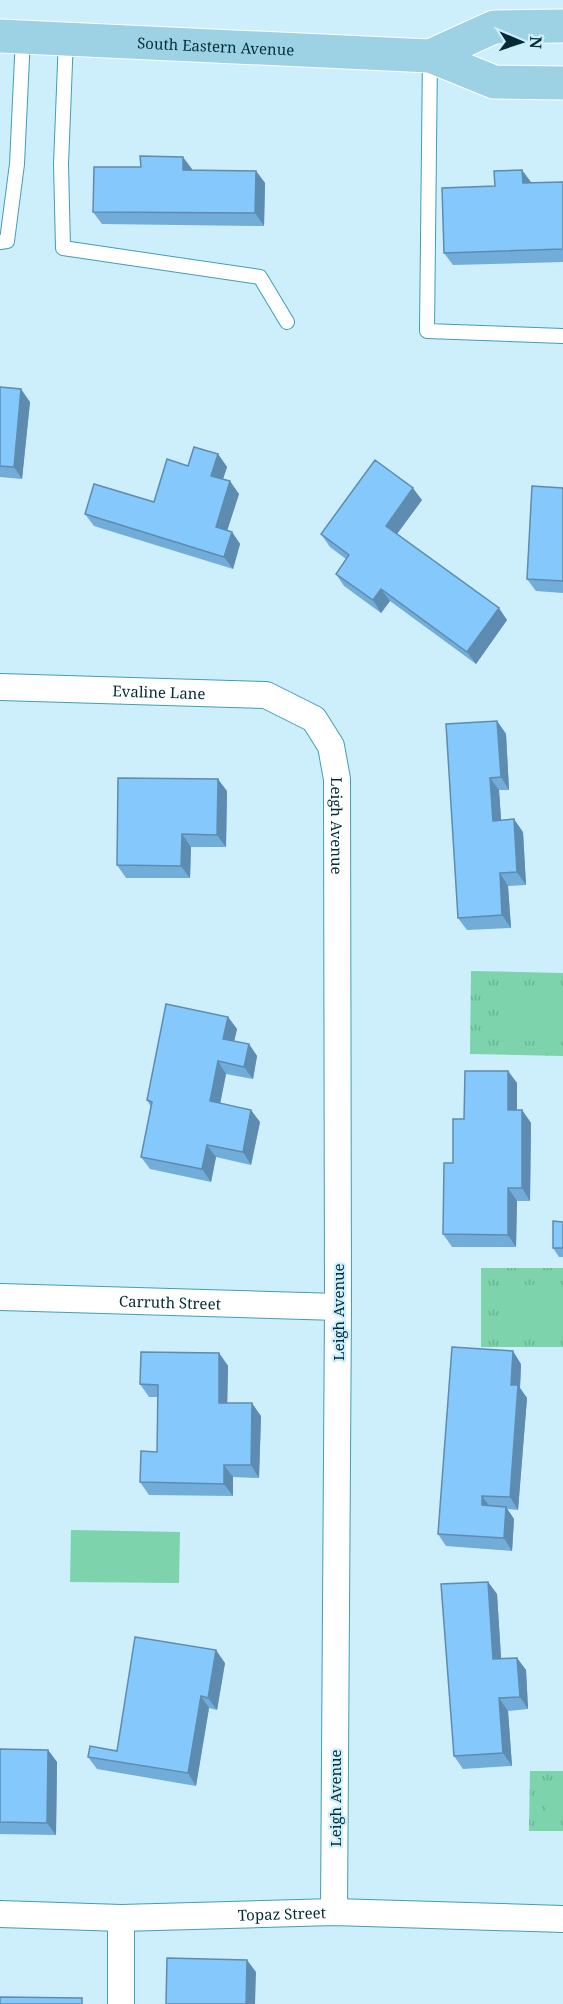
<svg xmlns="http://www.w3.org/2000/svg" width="563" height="2004" font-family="'Noto Serif',serif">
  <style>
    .park { fill: url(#park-tufts) }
    .pitch { fill: #7dd3ab }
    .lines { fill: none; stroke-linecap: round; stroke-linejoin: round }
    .service-casing { stroke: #419dbb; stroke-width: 16 }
    .minor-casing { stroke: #419dbb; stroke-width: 28 }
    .primary-casing { stroke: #fff; stroke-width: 35 }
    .service { stroke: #fff; stroke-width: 14 }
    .minor { stroke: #fff; stroke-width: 26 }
    .primary { stroke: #9cd2e4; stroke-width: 33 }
    .wall { fill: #72acd9 }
    .shaded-wall { fill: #5d8cb0 }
    .building { fill: #85c8fc; stroke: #5d8cb0; stroke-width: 1.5 }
    .labels { text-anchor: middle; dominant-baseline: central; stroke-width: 4.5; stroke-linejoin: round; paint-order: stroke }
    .street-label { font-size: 15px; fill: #022b37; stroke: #cdeefb }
  </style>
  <defs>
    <pattern id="park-tufts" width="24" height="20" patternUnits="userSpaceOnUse" patternTransform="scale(1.5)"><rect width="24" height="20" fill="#7dd3ab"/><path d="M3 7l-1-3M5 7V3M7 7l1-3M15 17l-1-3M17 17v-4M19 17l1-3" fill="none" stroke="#6ab594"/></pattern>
  </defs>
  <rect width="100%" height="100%" fill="#cdeefb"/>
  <path class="park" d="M471,971L563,973V1056L470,1054Z
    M481,1268H563V1347H481Z
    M530,1771H563V1831H529Z"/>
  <path class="pitch" d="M499,990L563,992V1042L498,1040Z
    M505,1285H563V1336L506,1337Z
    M71,1530L180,1532L179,1583L70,1582Z
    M547,1783H563V1821H547Z"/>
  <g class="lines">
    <defs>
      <path id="service" d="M66,38L61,164L63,248L260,277L287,322
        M430,56L427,331L563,336
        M0,242L7,241L17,164L23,37"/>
      <g id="minor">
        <path id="s1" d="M0,687L266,695L314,719L331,746L337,779L338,1307L334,1912"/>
        <path id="s2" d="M0,1297L338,1307"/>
        <path id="s3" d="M0,1914L121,1918L334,1912L563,1919"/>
        <path d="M121,2004V1918"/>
      </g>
      <g id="primary">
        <path id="s4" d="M0,36L430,56L494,82L563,83"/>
        <path d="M430,56L494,27L563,26"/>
      </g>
    </defs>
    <use href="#service" class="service-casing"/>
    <use href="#minor" class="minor-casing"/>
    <use href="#primary" class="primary-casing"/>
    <use href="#service" class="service"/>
    <use href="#minor" class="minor"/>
    <use href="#primary" class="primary"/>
  </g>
  <path class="wall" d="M192,169V170L256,171L265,183L264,226L102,224L93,212Z
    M531,182H563V262L453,265L444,253L495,186Z
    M0,387L30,402L22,479L0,477Z
    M218,454L227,467L223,479L239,494L227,531L232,532L240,544L233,569L94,526L85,514L154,502L188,466Z
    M563,488V593L536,591L527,579Z
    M422,500L397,534L507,620L476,664L390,601L381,613L344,586L336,574L346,559L330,547L321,534Z
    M497,721L506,734L509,790H499L501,820L523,832L526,885L508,886L511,928L467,930L458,918Z
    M227,791L226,847H191L190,878H126L117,865Z
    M228,1017L237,1029L234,1041L249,1044L257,1056L253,1079L226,1074L220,1104L260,1122L251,1165L216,1157L211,1182L150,1169L141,1157L151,1107L147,1100Z
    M508,1071L517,1083V1110H522L531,1123L530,1201H517L516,1247H452L443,1234L453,1163L464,1119Z
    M563,1222V1257H559L553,1248Z
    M219,1353L228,1366L227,1403L261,1416L259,1478L233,1477V1496L149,1495L140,1482L157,1452L158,1397H149L140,1384Z
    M521,1364L520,1388L527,1398L518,1510L507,1509L514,1519L512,1551L446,1546L438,1534Z
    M488,1582L497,1594L501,1659L517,1658L526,1670L528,1709L508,1711L512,1766L463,1769L454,1756Z
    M225,1663L217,1710L209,1708L196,1786L97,1769L88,1757L117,1751Z
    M0,1749L48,1750L57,1762L56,1835L0,1834Z"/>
  <path class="shaded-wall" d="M183,157L192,169L191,183L183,170Z
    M522,170L531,182V196L523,183Z
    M256,171L265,183L264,226L255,213Z
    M21,389L30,402L22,479L14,467Z
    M218,454L227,467L220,488L211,476Z
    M230,481L239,494L224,540L216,527Z
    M413,488L422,500L394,538L386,526Z
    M232,532L240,544L233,569L224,557Z
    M381,589L390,601L381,613L373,600Z
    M499,608L507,620L476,664L467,652Z
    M497,721L506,734L509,790L501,777Z
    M490,778L499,790L502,833L493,821Z
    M218,779L227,791L226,847L217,835Z
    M514,819L523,832L526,885L517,872Z
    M182,834L191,847L190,878L181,866Z
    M500,873L508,886L511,928L502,915Z
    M228,1017L237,1029L232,1051L223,1039Z
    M249,1044L257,1056L253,1079L244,1067Z
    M218,1061L226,1074L218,1114L210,1101Z
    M508,1071L517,1083V1122L508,1110Z
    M251,1110L260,1122L251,1165L243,1152Z
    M522,1110L531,1123L530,1201L522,1188Z
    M207,1145L216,1157L211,1182L202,1169Z
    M508,1188L517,1201L516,1247L508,1235Z
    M513,1351L521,1364L520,1388L527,1398L518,1510L510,1497L511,1385Z
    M219,1353L228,1366L227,1416L219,1403Z
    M252,1403L261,1416L259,1478L251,1465Z
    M224,1465L233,1477V1496L224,1484Z
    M482,1496L491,1508L482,1505Z
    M506,1507L514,1519L512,1551L504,1538Z
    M488,1582L497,1594L502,1672L493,1659Z
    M216,1650L225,1663L217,1710L208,1698Z
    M517,1658L526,1670L528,1709L520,1697Z
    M201,1696L209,1708L196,1786L188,1773Z
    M499,1698L508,1711L512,1766L503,1753Z
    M48,1750L57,1762L56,1835L47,1823Z
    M247,1960L256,1972L255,2004H246Z"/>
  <path class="building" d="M140,156L183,157V170L256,171L255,213L93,212L94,167H141Z
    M522,170L523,183L563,182V249L444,253L442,188L495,186L494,171Z
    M0,387L21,389L14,467L0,466Z
    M194,447L218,454L211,476L230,481L216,527L232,532L224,557L85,514L94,484L154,502L167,459L188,466Z
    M375,460L413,488L386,526L499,608L467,652L381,589L373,600L336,574L349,555L321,534Z
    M532,486L563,488V581L527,579Z
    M497,721L501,777L490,778L493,821L514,819L517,872L500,873L502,915L458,918L446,724Z
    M118,778L218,779L217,835L182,834L181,866L117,865Z
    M166,1004L228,1017L223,1039L249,1044L244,1067L218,1061L210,1101L251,1110L243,1152L207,1145L202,1169L141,1157L152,1102L147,1100Z
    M465,1071H508V1110H522V1188H508V1235L443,1234L444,1163H453V1119H464Z
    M553,1221L563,1222V1248H553Z
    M452,1347L513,1351L511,1385H518L510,1497L482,1496V1505L506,1507L504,1538L438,1534Z
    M141,1352L219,1353V1403H252L251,1465H224V1484L140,1482L141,1451L157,1452L158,1385L140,1384Z
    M488,1582L493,1659L517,1658L520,1697L499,1698L503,1753L454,1756L441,1584Z
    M135,1637L216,1650L208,1698L201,1696L188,1773L88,1757L90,1746L117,1751Z
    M0,1749L48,1750L47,1823L0,1822Z
    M167,1958L247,1960L246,2004H166Z
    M0,1997L82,1998V2004H0Z"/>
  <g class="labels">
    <g class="street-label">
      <text stroke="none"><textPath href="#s4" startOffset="216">South Eastern Avenue</textPath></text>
      <text stroke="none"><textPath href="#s1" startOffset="159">Evaline Lane</textPath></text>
      <text stroke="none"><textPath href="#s1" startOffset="432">Leigh Avenue</textPath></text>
      <text stroke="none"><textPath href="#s2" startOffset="170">Carruth Street</textPath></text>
      <text transform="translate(338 1312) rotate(-90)">Leigh Avenue</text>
      <text transform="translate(335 1798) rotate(-90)">Leigh Avenue</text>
      <text stroke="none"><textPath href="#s3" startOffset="282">Topaz Street</textPath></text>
    </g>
  </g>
  <g transform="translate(521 42) rotate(92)" stroke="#cdeefb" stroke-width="4.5" paint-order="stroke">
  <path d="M0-4.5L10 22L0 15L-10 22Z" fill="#022b37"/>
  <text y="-9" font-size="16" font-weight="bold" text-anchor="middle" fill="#022b37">N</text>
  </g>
</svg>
